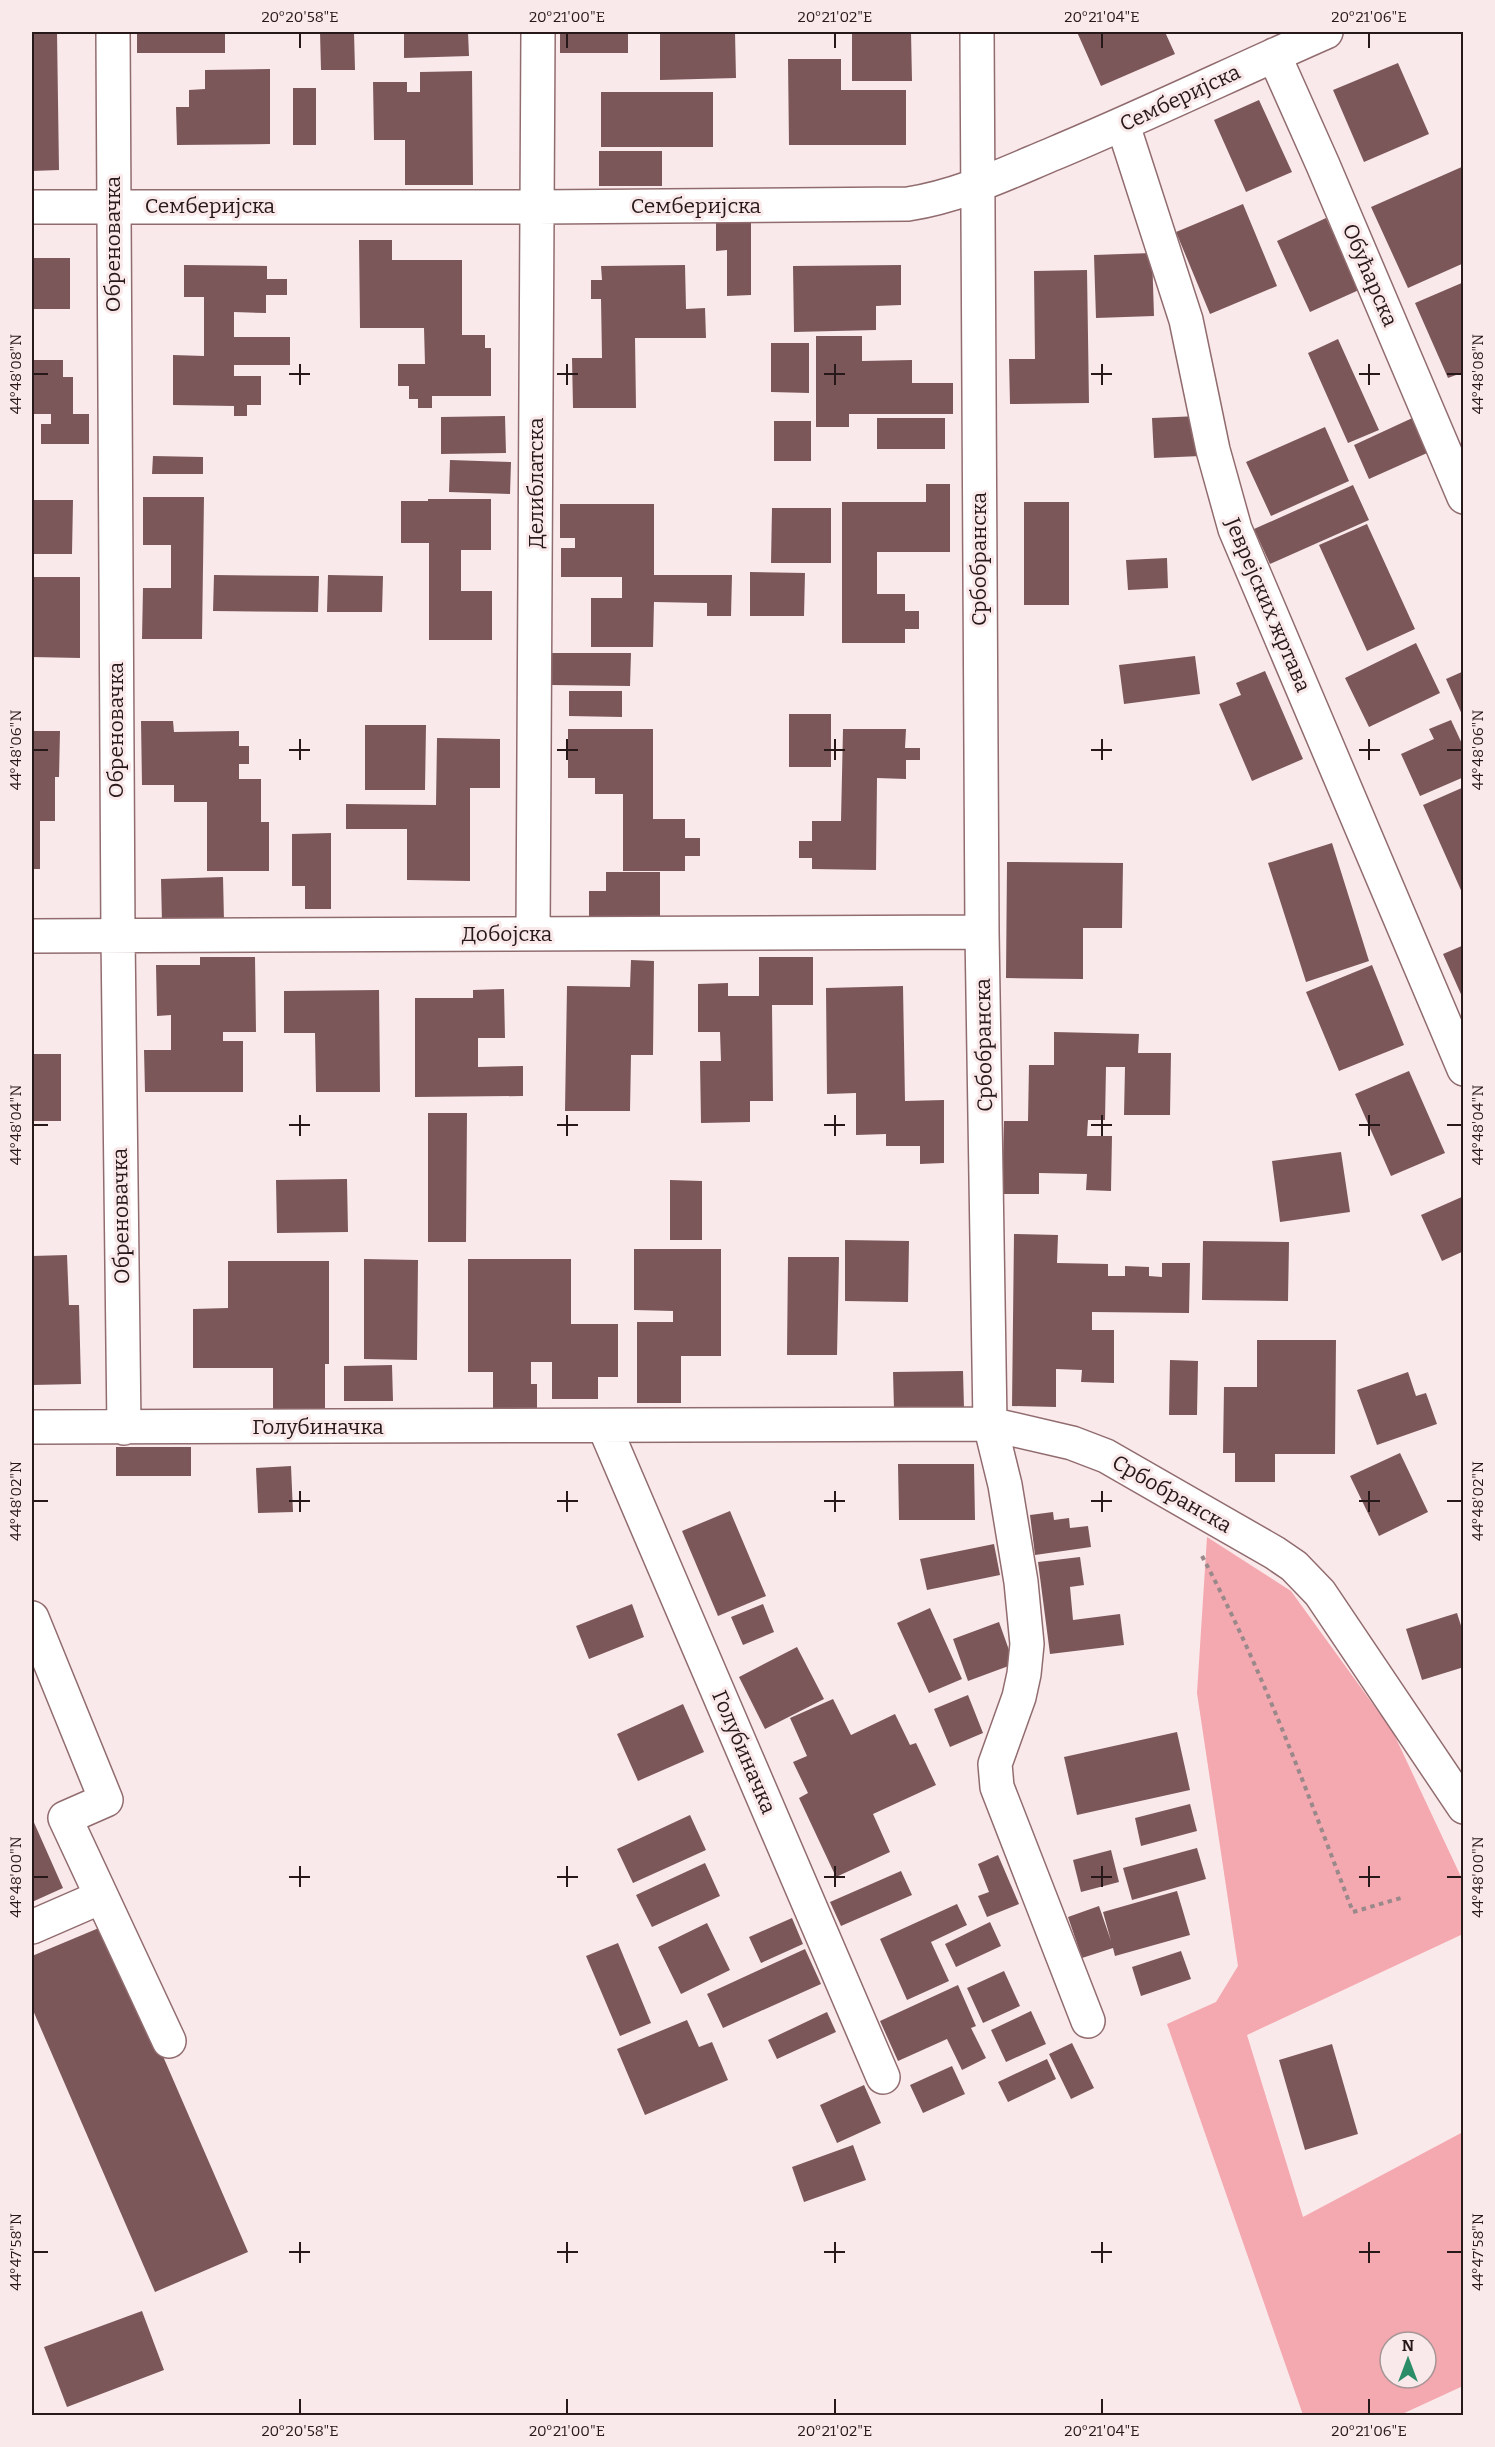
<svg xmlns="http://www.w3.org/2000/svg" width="1495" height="2447" font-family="Bitter,serif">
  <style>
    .green { fill: #f4a8af; fill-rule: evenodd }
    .building { fill: #7b575a }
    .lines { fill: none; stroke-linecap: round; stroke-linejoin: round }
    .minor-casing { stroke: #916c6f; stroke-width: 36 }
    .path { stroke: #99898a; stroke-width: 4; stroke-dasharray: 4.5 4.5; stroke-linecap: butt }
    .minor { stroke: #fff; stroke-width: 33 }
    .ticks { fill: none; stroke: #271819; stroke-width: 2 }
    .labels { text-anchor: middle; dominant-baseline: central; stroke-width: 6; stroke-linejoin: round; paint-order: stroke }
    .street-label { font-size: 21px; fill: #271819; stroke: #fae9ea }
    .neatline { fill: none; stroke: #271819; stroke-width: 2 }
    .ticks-label { font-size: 15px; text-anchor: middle; fill: #271819 }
  </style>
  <rect width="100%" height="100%" fill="#fae9ea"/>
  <path class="green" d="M1207,1537L1291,1591L1393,1732L1463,1881V1934L1247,2035L1303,2217L1463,2132V2386L1400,2415H1303L1167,2024L1216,2002L1238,1966L1197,1693ZM1390,2342H1426V2378H1390Z"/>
  <path class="building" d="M32,32H57L59,170L32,171Z
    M137,32H249V34H225V53H137Z
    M320,32H354L355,70H321Z
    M404,32H468L469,56L404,58Z
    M560,32H628V53H560Z
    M660,32H735L736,78L660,80Z
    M852,32H911L912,81H852Z
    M1077,32H1165L1175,54L1101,86Z
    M788,59H841V90H906V145H789Z
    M1398,63L1429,134L1364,162L1333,90Z
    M270,69V144L177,145L176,107H189V90L205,89V70Z
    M472,71L473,185H405V140H374L373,82H407V92H420V72Z
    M293,88H316V145H293Z
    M601,92H713V147H601Z
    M1259,100L1292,172L1246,192L1214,120Z
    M599,151H662V186H599Z
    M1464,166V263L1408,288L1371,207Z
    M1243,204L1277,286L1210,314L1176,232Z
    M1326,218L1359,290L1310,312L1277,241Z
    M751,221V295L727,296V250L716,251V222Z
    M359,240H392V260H462V335H485V348H491V396H432V408H418V399H409V386H398V364H425L424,328H360Z
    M1152,253L1154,316L1096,318L1094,255Z
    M32,258H70V309H32Z
    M184,265L267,266V279H287V295H266V313L234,312V337H290V365H234V376H261V405H247V416H234V406L173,405V355L204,356V297H184Z
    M685,265L686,309L705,308L706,338H635L636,408H573L572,358H602L601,299H591V280H602L601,266Z
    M901,265V305L876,306V330L794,332L793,266Z
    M1087,270L1089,403L1010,404L1009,359H1035L1034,271Z
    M1464,282V372L1448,378L1415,303Z
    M816,336H862V361L912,360V383H953V414H849V427H816Z
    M1338,339L1379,430L1348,443L1308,353Z
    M771,343H809V393L771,392Z
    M32,360H63V377H73V414H89V444H41V424H51V414H32Z
    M1421,414L1436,449L1369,479L1354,445Z
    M505,416L506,453L441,454V417Z
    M1199,416L1201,456L1154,458L1152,418Z
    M877,418H945V449H877Z
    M774,421H811V461H774Z
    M1325,427L1349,481L1271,516L1246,462Z
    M153,456L203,457V474H152Z
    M450,460L511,462L510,494L449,492Z
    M926,484H950V552H877V594H905V611H919V629H905V643H842V502H926Z
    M1353,485L1369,520L1270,564L1254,529Z
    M143,497H204L202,639H142L143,588H171V545H143Z
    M428,499H491V550H461V591H492V640H429V543H401V501H428Z
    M32,500H73L72,554H32Z
    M1024,502H1069V605H1024Z
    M560,504H654V575H732L731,616H707V603L654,602L653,647H591V598H622V577H561V548H575V538H560Z
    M772,508H831V563H771Z
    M1367,524L1415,629L1367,651L1319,545Z
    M1167,558L1168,588L1128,590L1126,560Z
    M750,572L805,573L804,616H750Z
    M214,575L319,576L318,612L213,611Z
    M328,575L383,576L382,612H327Z
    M32,577H80V658L32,657Z
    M1416,643L1440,693L1369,727L1345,678Z
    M552,653H631L630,686L552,685Z
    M1195,656L1200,694L1124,704L1119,665Z
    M1265,671L1303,759L1252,781L1219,704L1241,695L1236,683Z
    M1464,671V719L1446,679Z
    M569,691H622V717L569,716Z
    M789,714H831V767H789Z
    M1451,720L1464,748V777L1420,796L1401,754L1434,739L1429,729Z
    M141,721H173L174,732L239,731V746H249V764H239V779H261V822H269V871H207V802H174V785H142Z
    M365,725H426L425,790H365Z
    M568,729H653V819H685V838H700V856H685V871H623V794H595V778H568Z
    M843,729H906L905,748H920V760H906V779L877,778L876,870L812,869V858H799V841H812V821H841Z
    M32,731H60L59,777H55V821H40V869H32Z
    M437,738L500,739V788H470V881L407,880V829H346V804L436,805Z
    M1464,787V897L1423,805Z
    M331,833V909H305V886H292V834Z
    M1332,843L1369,961L1306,982L1268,863Z
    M1007,862L1123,863L1122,928H1083V979L1006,978Z
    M606,872H660V921H589V891H606Z
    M223,877L224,921L162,923L161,879Z
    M1464,945V1001L1443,954Z
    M200,957H255L256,1032H223V1041H243V1092H145L144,1050H171V1015L157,1016L156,965H200Z
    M759,957H813V1005H772L773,1101H750V1122L701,1123L700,1061H721L720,1032H698V984L728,983V996H759Z
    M631,960L654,961L653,1055H631L630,1111H565L567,986L630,987Z
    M1372,965L1404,1045L1339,1071L1306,992Z
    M903,986L905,1101L944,1100V1163L920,1164V1146H886V1134L856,1135V1093L827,1094L826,988Z
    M504,989L505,1038H478V1067L523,1066V1096L415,1097V998H473V990Z
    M379,990L380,1092H316L315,1033H284V991Z
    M1054,1032L1139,1034L1138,1053H1171L1170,1115H1124L1125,1067H1106L1105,1120H1088L1087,1136H1112L1111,1191L1086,1190L1087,1174L1039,1173V1194H1002L1004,1121H1028L1029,1065H1054Z
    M32,1054H61V1121H32Z
    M1409,1071L1445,1153L1391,1176L1355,1094Z
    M428,1113H467L466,1242H428Z
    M1341,1152L1350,1212L1280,1222L1272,1161Z
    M347,1179L348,1232L277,1233L276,1180Z
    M670,1180L702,1181V1240H670Z
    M1464,1196V1251L1442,1261L1421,1215Z
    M1014,1234L1058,1235L1057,1263L1108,1264V1276H1125V1266L1149,1267V1276L1162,1277V1263H1190L1189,1313L1092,1312V1330H1114V1383L1081,1382L1082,1370L1056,1369V1407L1012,1406Z
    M845,1240L909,1241L908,1302L845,1301Z
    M1203,1241L1289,1242L1288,1301L1202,1300Z
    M634,1249H721V1356H681V1403H637V1322H673V1311L634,1310Z
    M67,1255L69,1305H79L81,1384L32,1385V1256Z
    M788,1257H839L837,1355H787Z
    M364,1259L418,1260L417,1360L364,1359Z
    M468,1259H571V1324H618V1377H598V1399H552V1362H531V1384H537V1411H493V1372H468Z
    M228,1261H329V1364H325V1411H273V1368H193V1309L228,1308Z
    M1257,1340H1336L1335,1454H1275V1482H1235V1453H1223L1224,1387H1257Z
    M1170,1360L1198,1361L1197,1415H1169Z
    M392,1365L393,1401H344V1366Z
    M963,1371L964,1408L894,1409L893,1372Z
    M1408,1372L1416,1396L1426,1393L1437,1424L1377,1445L1357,1390Z
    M116,1447H191V1476H116Z
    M1400,1453L1428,1512L1379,1536L1350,1476Z
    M898,1464H974L975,1520H899Z
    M291,1466L293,1512L258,1513L256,1468Z
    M730,1511L766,1596L718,1616L682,1531Z
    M1053,1512L1054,1520L1069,1518L1070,1528L1088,1526L1091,1547L1035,1555L1030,1515Z
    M994,1544L1000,1575L927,1590L920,1559Z
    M1080,1557L1084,1585L1070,1587L1073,1620L1120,1614L1124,1645L1050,1654L1038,1562Z
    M632,1604L644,1637L589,1659L576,1626Z
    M763,1604L774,1632L743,1645L731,1617Z
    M930,1608L962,1679L929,1693L897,1623Z
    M1457,1613L1464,1635V1667L1422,1680L1406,1629Z
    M999,1622L1014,1664L968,1681L953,1639Z
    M797,1647L824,1699L765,1729L739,1677Z
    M968,1695L983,1733L950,1747L934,1709Z
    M833,1699L851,1735L895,1714L910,1745L916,1743L936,1785L873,1814L890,1852L836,1877L799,1798L808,1793L793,1762L807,1756L790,1718Z
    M683,1704L704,1752L638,1781L617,1734Z
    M1177,1732L1190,1790L1077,1815L1064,1757Z
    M1190,1804L1197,1831L1141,1846L1135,1818Z
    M690,1815L706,1850L633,1883L617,1849Z
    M32,1818L63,1888L32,1902Z
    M1197,1848L1206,1879L1132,1900L1123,1868Z
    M1111,1850L1119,1882L1081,1892L1073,1860Z
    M998,1855L1019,1904L987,1917L978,1896L989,1892L978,1864Z
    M705,1863L720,1896L652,1927L636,1895Z
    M901,1871L912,1895L841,1926L830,1902Z
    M1177,1891L1190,1935L1115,1956L1113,1948L1082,1958L1068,1917L1099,1906L1111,1941L1103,1912Z
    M957,1904L967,1925L931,1942L949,1981L907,2000L880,1939Z
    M792,1918L803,1944L761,1963L749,1937Z
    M990,1922L1001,1946L956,1967L945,1944Z
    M707,1923L730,1970L681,1994L658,1947Z
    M106,1925L248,2252L155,2292L32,2008V1956Z
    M618,1943L651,2023L620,2036L586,1956Z
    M805,1949L821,1984L723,2028L707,1994Z
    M1181,1951L1191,1979L1141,1996L1132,1967Z
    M1004,1971L1020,2006L983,2023L967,1988Z
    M958,1985L976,2026L971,2028L986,2058L962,2070L947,2039L898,2061L880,2021Z
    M1031,2011L1046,2044L1006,2062L991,2030Z
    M827,2012L836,2032L777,2059L768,2040Z
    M687,2020L699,2047L712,2042L728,2080L645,2115L617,2049Z
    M1072,2043L1094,2088L1071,2099L1049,2054Z
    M1332,2044L1358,2134L1305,2150L1279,2060Z
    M1047,2059L1056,2079L1008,2102L998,2082Z
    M952,2066L965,2094L923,2113L910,2085Z
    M864,2085L881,2123L837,2143L820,2105Z
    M853,2145L866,2180L804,2202L792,2167Z
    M142,2311L164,2370L67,2407L44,2347Z"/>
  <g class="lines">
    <defs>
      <path id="minor" d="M113,32L118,936L124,1428
        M977,32L982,932L990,1424L1005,1485L1021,1582L1027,1644L1024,1674L1019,1697L995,1764L997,1787L1088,2021
        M1274,55L1323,165L1464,497
        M1123,125L1186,320L1213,450L1235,529L1464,1069
        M32,207H537L908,204C960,196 1007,173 1055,153C1146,115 1235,72 1326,32
        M533,934L538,32
        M32,936L982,932
        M604,1426L883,2077
        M32,1427L990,1424L1072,1443L1106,1456L1275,1553L1294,1566L1320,1593L1464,1807
        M32,1618L106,1800L65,1818L169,2041
        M32,1927L101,1897"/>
    </defs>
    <use href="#minor" class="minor-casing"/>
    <path class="path" d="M1202,1556C1263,1670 1307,1792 1353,1912L1401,1898"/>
    <use href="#minor" class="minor"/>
  </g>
  <path class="ticks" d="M300,33V48M567,33V48M835,33V48M1102,33V48M1369,33V48M300,364V385M567,364V385M835,364V385M1102,364V385M1369,364V385M33,374H48M289,374H310M557,374H578M824,374H845M1091,374H1112M1359,374H1380M1447,374H1462M300,739V760M567,739V760M835,739V760M1102,739V760M1369,739V760M33,750H48M289,750H310M557,750H578M824,750H845M1091,750H1112M1359,750H1380M1447,750H1462M300,1115V1136M567,1115V1136M835,1115V1136M1102,1115V1136M1369,1115V1136M33,1125H48M289,1125H310M557,1125H578M824,1125H845M1091,1125H1112M1359,1125H1380M1447,1125H1462M300,1491V1512M567,1491V1512M835,1491V1512M1102,1491V1512M1369,1491V1512M33,1501H48M289,1501H310M557,1501H578M824,1501H845M1091,1501H1112M1359,1501H1380M1447,1501H1462M300,1866V1887M567,1866V1887M835,1866V1887M1102,1866V1887M1369,1866V1887M33,1877H48M289,1877H310M557,1877H578M824,1877H845M1091,1877H1112M1359,1877H1380M1447,1877H1462M300,2242V2263M567,2242V2263M835,2242V2263M1102,2242V2263M1369,2242V2263M33,2252H48M289,2252H310M557,2252H578M824,2252H845M1091,2252H1112M1359,2252H1380M1447,2252H1462M300,2399V2414M567,2399V2414M835,2399V2414M1102,2399V2414M1369,2399V2414"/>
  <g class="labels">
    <g class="street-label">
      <text transform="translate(1180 98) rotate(-25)">Семберијска</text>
      <text x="210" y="206">Семберијска</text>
      <text x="696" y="206">Семберијска</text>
      <text transform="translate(113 244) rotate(-90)">Обреновачка</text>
      <text transform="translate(1370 275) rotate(67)">Обућарска</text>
      <text transform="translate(536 483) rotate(-90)">Делиблатска</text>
      <text transform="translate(979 559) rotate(-90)">Србобранска</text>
      <text transform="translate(1268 605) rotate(67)">Јеврејских жртава</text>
      <text transform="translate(116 730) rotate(-90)">Обреновачка</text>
      <text x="507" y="934">Добојска</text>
      <text transform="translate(984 1045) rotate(-91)">Србобранска</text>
      <text transform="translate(121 1216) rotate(-91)">Обреновачка</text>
      <text x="318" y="1427">Голубиначка</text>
      <text transform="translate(1172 1494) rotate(30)">Србобранска</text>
      <text transform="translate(744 1752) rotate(67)">Голубиначка</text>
    </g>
  </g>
  <rect width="1495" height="2447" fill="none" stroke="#fae9ea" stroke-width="66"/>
  <g transform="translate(1408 2360)"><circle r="28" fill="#fae9ea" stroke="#a69596" stroke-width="1.5"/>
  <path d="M0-4.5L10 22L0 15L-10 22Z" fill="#2b8d67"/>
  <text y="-9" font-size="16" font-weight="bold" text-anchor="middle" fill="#271819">N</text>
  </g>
  <rect x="33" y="33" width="1429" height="2381" class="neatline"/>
  <g class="ticks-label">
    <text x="300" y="22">20°20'58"E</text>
    <text x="567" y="22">20°21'00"E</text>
    <text x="835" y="22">20°21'02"E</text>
    <text x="1102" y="22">20°21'04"E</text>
    <text x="1369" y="22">20°21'06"E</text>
    <text transform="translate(16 374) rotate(-90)" y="5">44°48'08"N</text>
    <text transform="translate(1478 374) rotate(-90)" y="5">44°48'08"N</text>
    <text transform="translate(16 750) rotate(-90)" y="5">44°48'06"N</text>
    <text transform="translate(1478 750) rotate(-90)" y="5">44°48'06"N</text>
    <text transform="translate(16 1125) rotate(-90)" y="5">44°48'04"N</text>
    <text transform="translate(1478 1125) rotate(-90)" y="5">44°48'04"N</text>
    <text transform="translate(16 1501) rotate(-90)" y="5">44°48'02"N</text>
    <text transform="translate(1478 1501) rotate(-90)" y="5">44°48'02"N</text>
    <text transform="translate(16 1877) rotate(-90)" y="5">44°48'00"N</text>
    <text transform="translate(1478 1877) rotate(-90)" y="5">44°48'00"N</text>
    <text transform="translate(16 2252) rotate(-90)" y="5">44°47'58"N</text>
    <text transform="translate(1478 2252) rotate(-90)" y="5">44°47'58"N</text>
    <text x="300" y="2436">20°20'58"E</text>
    <text x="567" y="2436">20°21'00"E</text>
    <text x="835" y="2436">20°21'02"E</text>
    <text x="1102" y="2436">20°21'04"E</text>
    <text x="1369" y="2436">20°21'06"E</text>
  </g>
</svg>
